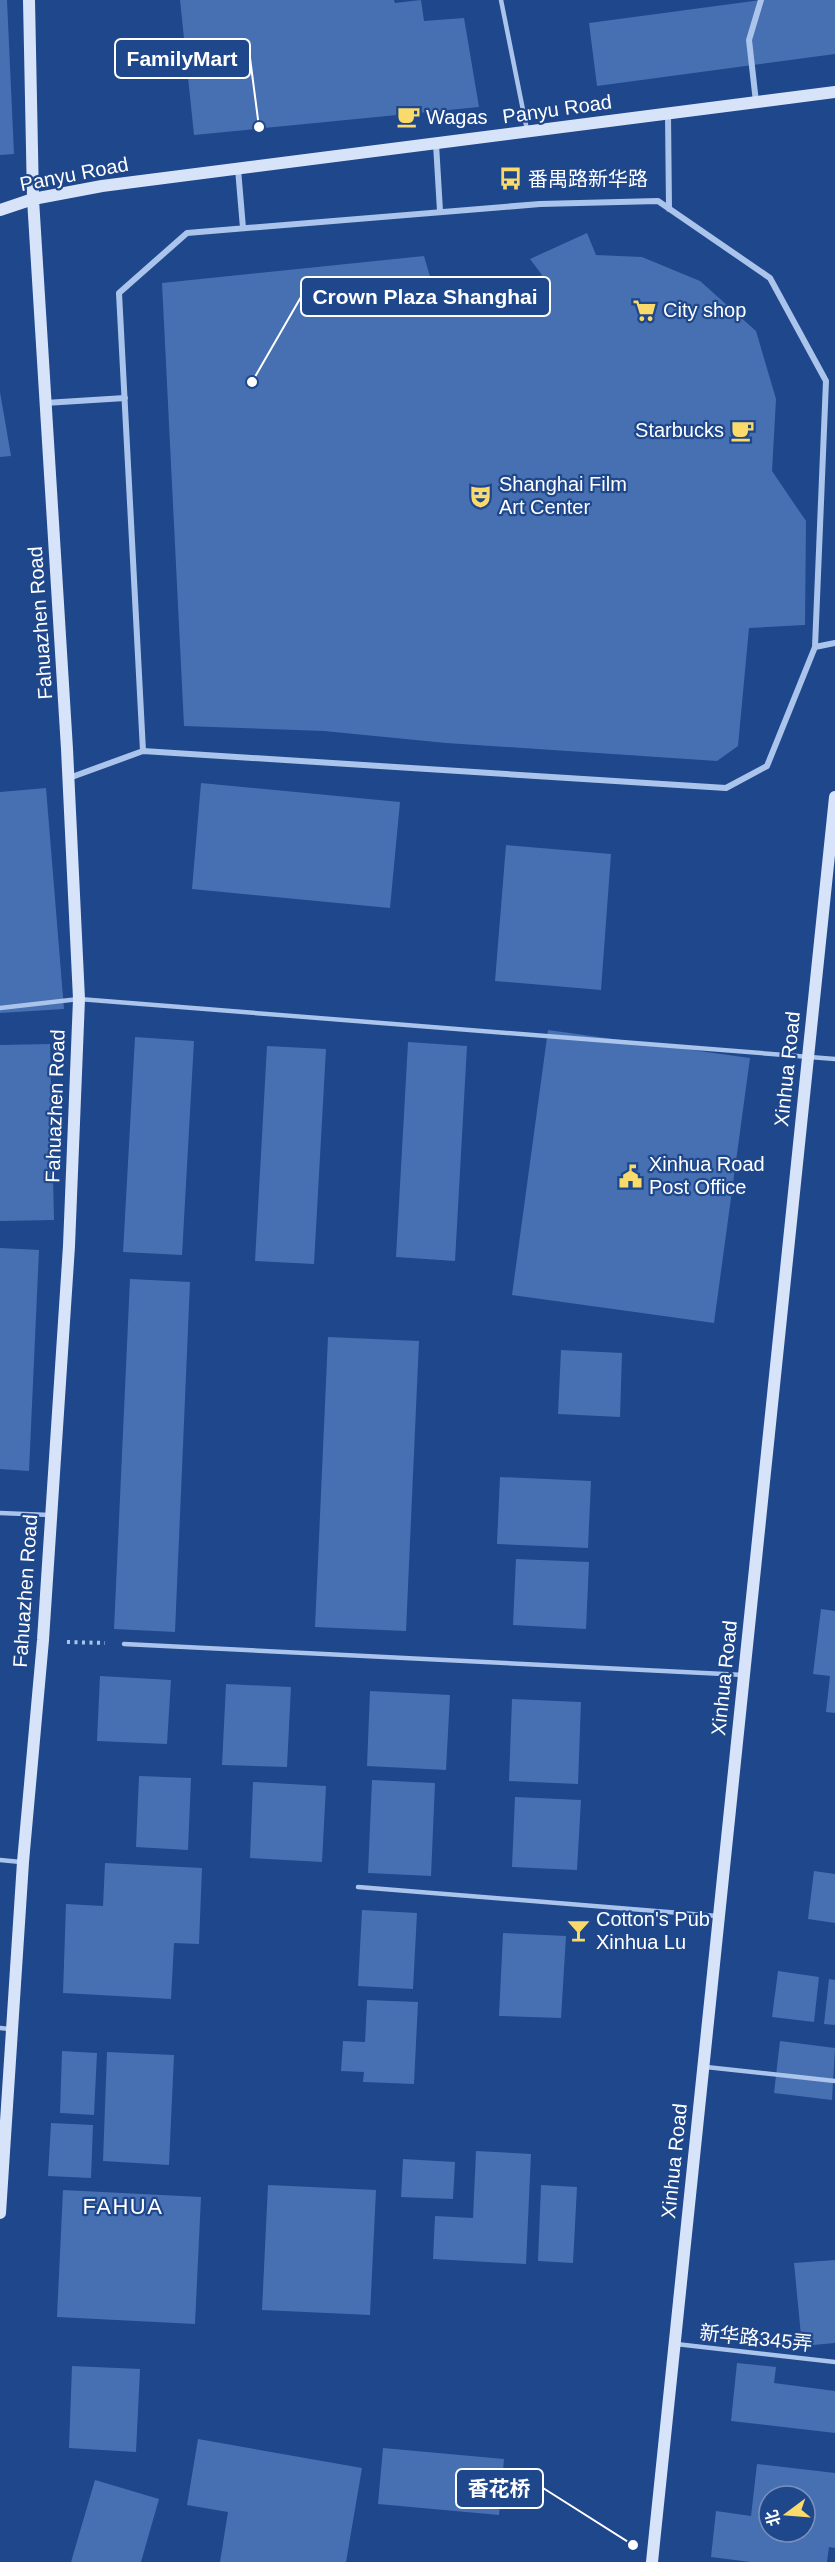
<svg xmlns="http://www.w3.org/2000/svg" width="835" height="2562" font-family="Helvetica,'Noto Sans SC',sans-serif">
  <style>
    .building { fill: #4770b2; fill-rule: evenodd }
    .lines { fill: none; stroke-linecap: round; stroke-linejoin: round }
    .path { stroke: #abc4ec; stroke-width: 4; stroke-dasharray: 3 4.5; stroke-linecap: butt }
    .lane { stroke: #abc4ec; stroke-width: 4.5 }
    .street { stroke: #abc4ec; stroke-width: 6 }
    .secondary { stroke: #d7e3f9; stroke-width: 12 }
    .labels { text-anchor: middle; dominant-baseline: central; stroke-width: 4.5; stroke-linejoin: round; paint-order: stroke }
    .street-label { font-size: 20px; fill: #fff; stroke: #1f478b }
    .poi-label { font-size: 20px; fill: #fff; stroke: #1f478b; text-anchor: start }
    .quarter-label { font-size: 22px; letter-spacing: 1.5px; fill: #fff; stroke: #1f478b }
    .leader { fill: none; stroke: #fff; stroke-width: 2 }
    .callout-dot { fill: #fff; stroke: #1f478b; stroke-width: 2 }
    .callout { fill: #1f478b; stroke: #fff; stroke-width: 2 }
    .callout-label { font-size: 21px; text-anchor: middle; font-weight: bold; fill: #fff }
  </style>
  <rect width="100%" height="100%" fill="#1f478b"/>
  <path class="building" d="M0,0H7L14,154L0,155Z
    M180,0H394L395,3L421,0L424,21L464,18L479,107L194,135Z
    M761,0H835V54L597,86L589,23Z
    M587,233L596,255L642,257L700,281L756,331L776,399L772,471L806,521L805,625L749,628L738,746L717,761L446,743L324,731L184,726L162,283L424,256L441,314L542,275L530,259Z
    M0,392L11,456L0,457Z
    M201,783L400,802L390,908L192,889Z
    M46,788L64,1009L0,1013V792Z
    M506,845L611,854L601,990L495,981Z
    M548,1030L750,1058L714,1323L512,1295Z
    M135,1037L194,1041L182,1255L123,1252Z
    M408,1042L467,1046L455,1261L396,1257Z
    M50,1044L54,1220L0,1221V1045Z
    M267,1046L326,1049L314,1264L255,1261Z
    M0,1248L39,1250L29,1471L0,1469Z
    M130,1279L190,1282L175,1632L114,1629Z
    M328,1337L419,1341L406,1631L315,1627Z
    M561,1350L622,1353L620,1417L558,1414Z
    M500,1477L591,1481L588,1548L497,1544Z
    M516,1559L589,1562L586,1629L513,1625Z
    M821,1609L835,1611V1713L826,1712L830,1676L813,1674Z
    M100,1676L171,1680L167,1744L97,1741Z
    M226,1684L291,1687L287,1767L222,1765Z
    M370,1691L450,1695L446,1770L367,1766Z
    M512,1699L581,1702L578,1784L509,1781Z
    M139,1776L191,1778L188,1850L136,1847Z
    M372,1780L435,1783L431,1876L368,1873Z
    M253,1782L326,1786L322,1862L250,1858Z
    M515,1797L581,1800L577,1870L512,1867Z
    M105,1863L202,1868L199,1944L174,1943L171,1999L63,1993L66,1904L103,1906Z
    M814,1871L835,1874V1923L808,1919Z
    M362,1910L417,1913L413,1989L358,1986Z
    M503,1933L566,1936L561,2018L499,2016Z
    M778,1971L819,1977L814,2022L772,2017Z
    M829,1979L835,1980V2025L824,2024Z
    M367,2000L418,2002L414,2084L363,2082L364,2072L341,2071L343,2041L365,2042Z
    M780,2041L835,2048L832,2100L774,2093Z
    M62,2051L97,2053L94,2115L60,2113Z
    M107,2052L174,2055L169,2165L103,2161Z
    M51,2123L93,2125L91,2178L48,2176Z
    M476,2151L531,2154L526,2264L433,2259L435,2216L473,2218Z
    M403,2159L455,2162L453,2199L401,2197Z
    M268,2185L376,2190L370,2315L262,2310Z
    M541,2185L577,2187L573,2263L538,2261Z
    M63,2190L201,2197L195,2324L57,2317Z
    M835,2260V2343L802,2346L794,2263Z
    M737,2363L776,2367L774,2383L835,2391V2433L731,2421Z
    M72,2366L140,2369L136,2452L69,2448Z
    M198,2439L362,2468L346,2562H220L228,2512L187,2505Z
    M383,2448L504,2459L499,2515L378,2504Z
    M757,2464L835,2473V2548L829,2547L827,2562H751L711,2557L716,2511L751,2516ZM769,2496H805V2532H769Z
    M95,2480L159,2499L141,2562H71Z"/>
  <g class="lines">
    <path class="path" d="M67,1642L105,1643"/>
    <path class="lane" d="M501,0L527,130
      M0,1008L79,999L835,1059
      M0,1513L50,1515
      M124,1644L744,1675
      M0,1860L21,1862
      M358,1887L717,1916
      M0,2028L10,2029
      M706,2067L835,2081
      M676,2344L835,2362"/>
    <path class="street" d="M756,102L749,40L761,0
      M668,114L669,209
      M436,144L440,211
      M238,169L243,228
      M45,403L125,398
      M143,751L119,293L187,233L540,204L658,201L770,278L826,381L815,647
      M69,778L143,751L726,788L767,766L815,647L835,643"/>
    <path class="secondary" d="M0,210L33,199L102,186L835,92
      M0,2213L23,1862L43,1640L69,1246L79,999L67,749L33,199L29,0
      M652,2562L835,797"/>
  </g>
  <defs>
    <symbol id="cafe-bare" viewBox="-9 -9 18 18"><path d="M-5.5-4.5H6V0H3Q3 3.5 0 3.5H-2.5Q-5.5 3.5-5.5 0ZM3-3.2v2h1.7v-2ZM-6 4.5H4V6H-6Z" fill="#fada6b" stroke="#1f478b" stroke-width="2.5" paint-order="stroke"/></symbol>
    <symbol id="bus-bare" viewBox="-9 -9 18 18"><path d="M-5-6H5V4H4V6H2V4H-2V6H-4V4H-5ZM-3.5-4V0h7V-4ZM-3.5 1.2v1.5H-2V1.2ZM2 1.2v1.5H3.5V1.2Z" fill="#fada6b" stroke="#1f478b" stroke-width="2.5" paint-order="stroke"/></symbol>
    <symbol id="supermarket-bare" viewBox="-9 -9 18 18"><path d="M-6-5.5h2.5l.6 2H6L4.5 2H-2.5L-4.4-4H-6ZM-1.5 3.2a1.3 1.3 0 1 0 .1 0ZM3 3.2a1.3 1.3 0 1 0 .1 0Z" fill="#fada6b" stroke="#1f478b" stroke-width="2.5" paint-order="stroke"/></symbol>
    <symbol id="theatre-bare" viewBox="-9 -9 18 18"><path d="M-5-5.5Q0-4 5-5.5V0Q5 5 0 6Q-5 5-5 0ZM-3.3-2.5H-1v1.5H-3.3ZM1-2.5H3.3v1.5H1ZM-2.8 1Q0 5.5 2.8 1Z" fill="#fada6b" stroke="#1f478b" stroke-width="2.5" paint-order="stroke"/></symbol>
    <symbol id="civic-bare" viewBox="-9 -9 18 18"><path d="M-.6-6.5H3V-4.5H.6V-3L4-1V1h2V6H-6V1h2V-1L-.6-3ZM-1.2 2.5V6h2.4V2.5Z" fill="#fada6b" stroke="#1f478b" stroke-width="2.5" paint-order="stroke"/></symbol>
    <symbol id="bar-bare" viewBox="-9 -9 18 18"><path d="M-6-5H6L.8 .8V4.5H3.5V6h-7V4.5H-.8V.8Z" fill="#fada6b" stroke="#1f478b" stroke-width="2.5" paint-order="stroke"/></symbol>
  </defs>
  <g fill-rule="evenodd">
    <use href="#cafe-bare" x="392" y="100" width="33" height="33"/>
    <use href="#bus-bare" x="494" y="162" width="33" height="33"/>
    <use href="#supermarket-bare" x="628" y="294" width="33" height="33"/>
    <use href="#cafe-bare" x="726" y="414" width="33" height="33"/>
    <use href="#theatre-bare" x="464" y="480" width="33" height="33"/>
    <use href="#civic-bare" x="614" y="1160" width="33" height="33"/>
    <use href="#bar-bare" x="562" y="1914" width="33" height="33"/>
  </g>
  <g class="labels">
    <g class="street-label">
      <text transform="translate(557 109) rotate(-8)">Panyu Road</text>
      <text transform="translate(74 174) rotate(-11)">Panyu Road</text>
      <text transform="translate(40 623) rotate(-94)">Fahuazhen Road</text>
      <text transform="translate(787 1069) rotate(-84)">Xinhua Road</text>
      <text transform="translate(55 1106) rotate(-88)">Fahuazhen Road</text>
      <text transform="translate(25 1591) rotate(-86)">Fahuazhen Road</text>
      <text transform="translate(724 1678) rotate(-84)">Xinhua Road</text>
      <text transform="translate(674 2161) rotate(-84)">Xinhua Road</text>
      <text transform="translate(756 2338) rotate(6)">新华路345弄</text>
    </g>
    <g class="poi-label">
      <text x="426" y="117">Wagas</text>
      <text x="528" y="179">番禺路新华路</text>
      <text x="663" y="310">City shop</text>
      <text x="724" y="430" text-anchor="end">Starbucks</text>
      <text x="499" y="484">Shanghai Film<tspan x="499" dy="23">Art Center</tspan></text>
      <text x="649" y="1164">Xinhua Road<tspan x="649" dy="23">Post Office</tspan></text>
      <text x="596" y="1919">Cotton's Pub<tspan x="596" dy="23">Xinhua Lu</tspan></text>
    </g>
    <g class="quarter-label">
      <text x="123" y="2206">FAHUA</text>
    </g>
  </g>
  <path class="leader" d="M259 127L250 58M252 382L301 297M633 2545L543 2488"/>
  <g class="callout-dot">
    <circle cx="259" cy="127" r="6"/>
    <circle cx="252" cy="382" r="6"/>
    <circle cx="633" cy="2545" r="6"/>
  </g>
  <g class="callout">
    <rect x="115" y="39" width="135" height="39" rx="6"/>
    <rect x="301" y="277" width="249" height="39" rx="6"/>
    <rect x="456" y="2469" width="87" height="39" rx="6"/>
  </g>
  <g class="callout-label">
    <text x="182" y="66">FamilyMart</text>
    <text x="425" y="304">Crown Plaza Shanghai</text>
    <text x="499" y="2496">香花桥</text>
  </g>
  <g transform="translate(787 2514) rotate(254)"><circle r="28" fill="#1f478b" stroke="#7991b9" stroke-width="1.5"/>
  <path d="M0-4.5L10 22L0 15L-10 22Z" fill="#fada6b"/>
  <text y="-9" font-size="16" font-weight="bold" text-anchor="middle" fill="#ffffff">北</text>
  </g>
</svg>
